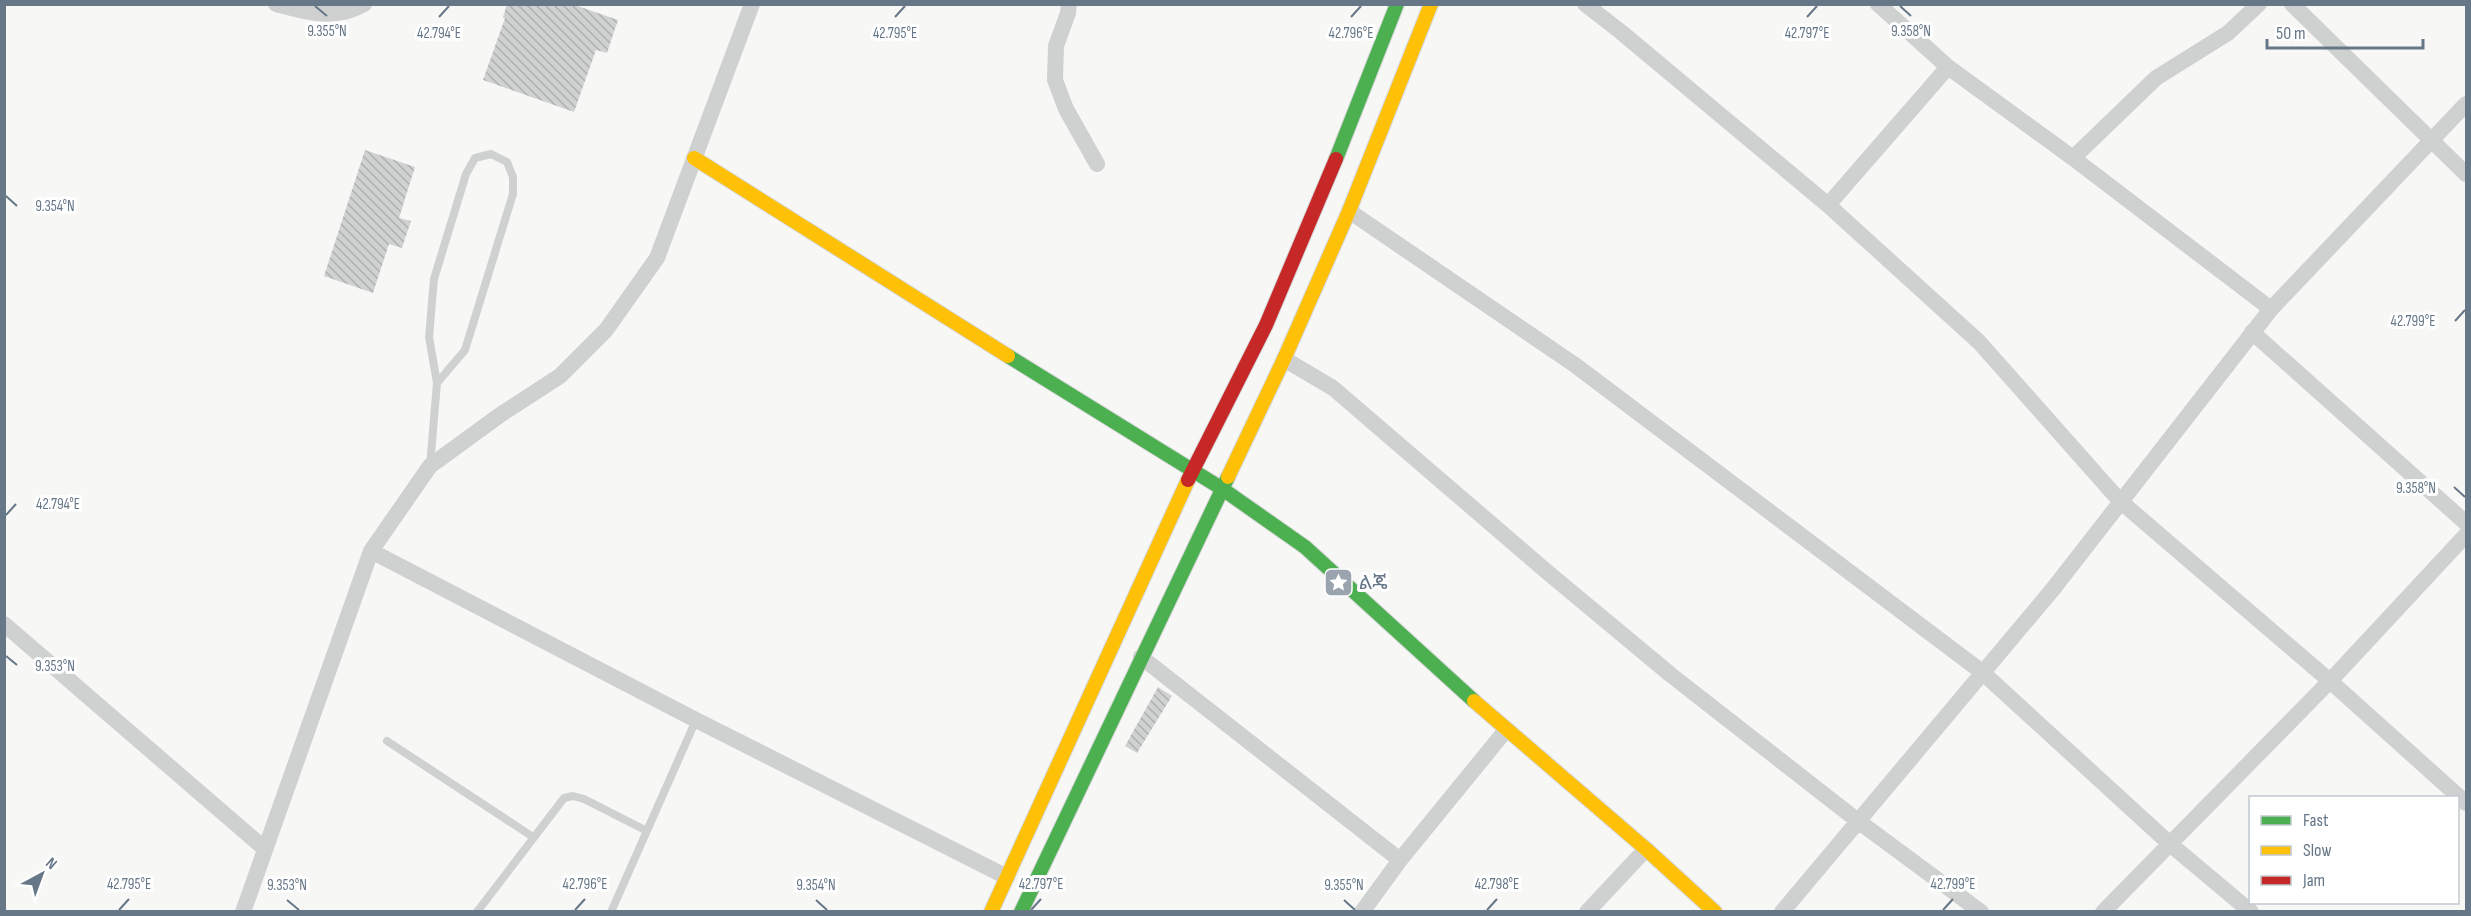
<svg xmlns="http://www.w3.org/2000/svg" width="2471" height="916" font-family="'Sofia Sans Condensed','Noto Sans Ethiopic',sans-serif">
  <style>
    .building { fill: url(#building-back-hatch) }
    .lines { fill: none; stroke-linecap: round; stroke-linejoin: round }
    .fast-casing { stroke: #d4d5d6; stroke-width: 16 }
    .slow-casing { stroke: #d4d5d6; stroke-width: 16 }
    .jam-casing { stroke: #d4d5d6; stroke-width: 16 }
    .lane { stroke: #cfd1d1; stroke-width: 8 }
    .street { stroke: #cfd1d1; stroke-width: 16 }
    .fast { stroke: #4caf50; stroke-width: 14 }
    .slow { stroke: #ffc107; stroke-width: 14 }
    .jam { stroke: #c62828; stroke-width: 14 }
    .ticks { fill: none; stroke: #667787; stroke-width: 2 }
    .labels { text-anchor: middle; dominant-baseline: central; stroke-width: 6; stroke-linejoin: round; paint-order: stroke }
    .poi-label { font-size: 20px; fill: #667787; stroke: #fff; text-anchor: start }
    .ticks-label { font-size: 15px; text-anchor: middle; fill: #667787; stroke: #fff; stroke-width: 6; stroke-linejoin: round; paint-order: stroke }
  </style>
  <defs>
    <pattern id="building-back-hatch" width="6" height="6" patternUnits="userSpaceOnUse" patternTransform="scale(1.5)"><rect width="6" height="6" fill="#d0d2d2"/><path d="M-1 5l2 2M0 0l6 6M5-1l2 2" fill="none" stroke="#adafb0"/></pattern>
  </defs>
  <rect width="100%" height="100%" fill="#f7f7f6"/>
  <path class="building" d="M507,4H572L618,20L607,53L596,50L574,112L483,80L505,18L503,17Z
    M365,150L415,167L399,218L411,221L402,248L389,244L373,293L324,276Z
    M1158,687L1172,696L1137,753L1125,746Z"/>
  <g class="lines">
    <defs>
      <path id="fast" d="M1336,159L1397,4
        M1008,356L1221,488L1305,547L1474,701
        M1021,912L1228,477"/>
      <path id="slow" d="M694,158L1008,356
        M1228,477L1284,359L1349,211L1431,4
        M1474,701L1646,849L1715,912
        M991,912L1188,480"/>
      <path id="jam" d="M1188,480L1266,325L1336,159"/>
    </defs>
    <use href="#fast" class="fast-casing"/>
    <use href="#slow" class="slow-casing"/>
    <use href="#jam" class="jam-casing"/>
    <path class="lane" d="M430,466L437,383L429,337L434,279L466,174L475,158L491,154L507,162L513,177V194L465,350L437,383
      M387,741L533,837
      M477,912L564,798L573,796L584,799L647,831
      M611,912L696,720"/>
    <path class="street" d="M276,4C306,12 336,21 364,4
      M1069,4L1068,13L1056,46L1055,80L1066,109L1097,164
      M1585,4L1621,32L1828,205L1979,342L2120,501L2330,681L2466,803
      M1878,4L1948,67L2073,158L2271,309
      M2292,4L2466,174
      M2073,158L2156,78L2228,33L2259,4
      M1828,205L1948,67
      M1349,211L1575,365L1982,672L2170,844L2251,912
      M2252,332L2466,523
      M1284,359L1333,388L1546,571L1671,675L1858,821L1981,912
      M371,551L696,720L1007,877
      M4,624L265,849
      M1141,657L1400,860
      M243,912L371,551L430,466L500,415L560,376L606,330L657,258L752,4
      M1362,912L1400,860L1506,730
      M1587,912L1646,849
      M1782,912L2053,589L2271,309L2466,104
      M2103,912L2330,681L2466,535"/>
    <use href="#fast" class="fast"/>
    <use href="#slow" class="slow"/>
    <use href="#jam" class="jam"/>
  </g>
  <path class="ticks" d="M315,6L327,16M1900,6L1911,16M439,17L449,6M895,17L905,6M1351,17L1361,6M1807,17L1817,6M6,196L17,206M2455,321L2465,310M2454,487L2465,497M6,515L16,504M6,656L17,665M287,900L299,910M816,900L827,910M1344,900L1355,910M119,910L129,899M575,910L585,899M1031,910L1041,899M1487,910L1497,899M1943,910L1953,899"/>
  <defs>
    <symbol id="sight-square" viewBox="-11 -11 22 22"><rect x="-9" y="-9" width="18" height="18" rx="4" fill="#99a4ae" stroke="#fff"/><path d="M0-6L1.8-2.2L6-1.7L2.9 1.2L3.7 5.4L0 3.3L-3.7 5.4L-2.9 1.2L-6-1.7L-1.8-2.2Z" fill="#fff"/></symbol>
  </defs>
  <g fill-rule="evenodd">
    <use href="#sight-square" x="1322" y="566" width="33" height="33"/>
  </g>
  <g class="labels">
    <g class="poi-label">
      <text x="1359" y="583">ልጄ</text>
    </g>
  </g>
  <g class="ticks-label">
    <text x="327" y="36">9.355°N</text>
    <text x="1911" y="36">9.358°N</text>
    <text x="439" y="38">42.794°E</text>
    <text x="895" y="38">42.795°E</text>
    <text x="1351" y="38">42.796°E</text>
    <text x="1807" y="38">42.797°E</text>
    <text x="55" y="211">9.354°N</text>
    <text x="2413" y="326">42.799°E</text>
    <text x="2416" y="493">9.358°N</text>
    <text x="58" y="509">42.794°E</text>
    <text x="55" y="671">9.353°N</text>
    <text x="129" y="889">42.795°E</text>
    <text x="585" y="889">42.796°E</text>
    <text x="1041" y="889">42.797°E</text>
    <text x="1497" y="889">42.798°E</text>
    <text x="1953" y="889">42.799°E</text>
    <text x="287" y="890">9.353°N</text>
    <text x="816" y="890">9.354°N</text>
    <text x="1344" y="890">9.355°N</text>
  </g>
  <rect width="2471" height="916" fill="none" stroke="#667787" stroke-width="12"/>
  <rect x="2249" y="796" width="210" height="108" fill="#ffffff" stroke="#c2c9cf" stroke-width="1.5"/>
  <rect x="2261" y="816" width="30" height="9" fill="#4caf50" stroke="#c2c9cf" stroke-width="1.5"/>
  <text x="2303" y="826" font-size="18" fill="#667787">Fast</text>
  <rect x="2261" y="846" width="30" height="9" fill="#ffc107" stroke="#c2c9cf" stroke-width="1.5"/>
  <text x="2303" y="856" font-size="18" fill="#667787">Slow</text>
  <rect x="2261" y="876" width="30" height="9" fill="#c62828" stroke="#c2c9cf" stroke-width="1.5"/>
  <text x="2303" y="886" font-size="18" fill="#667787">Jam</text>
  <g transform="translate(42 874) rotate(41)" stroke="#ffffff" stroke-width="4.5" paint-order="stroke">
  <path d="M0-4.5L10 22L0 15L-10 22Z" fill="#667787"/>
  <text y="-9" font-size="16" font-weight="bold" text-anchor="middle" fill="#667787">N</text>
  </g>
  <path d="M2267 39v9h156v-9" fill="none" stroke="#667787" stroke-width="3"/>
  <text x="2276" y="39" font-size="18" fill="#667787" stroke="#ffffff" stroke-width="4.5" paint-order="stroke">50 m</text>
</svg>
